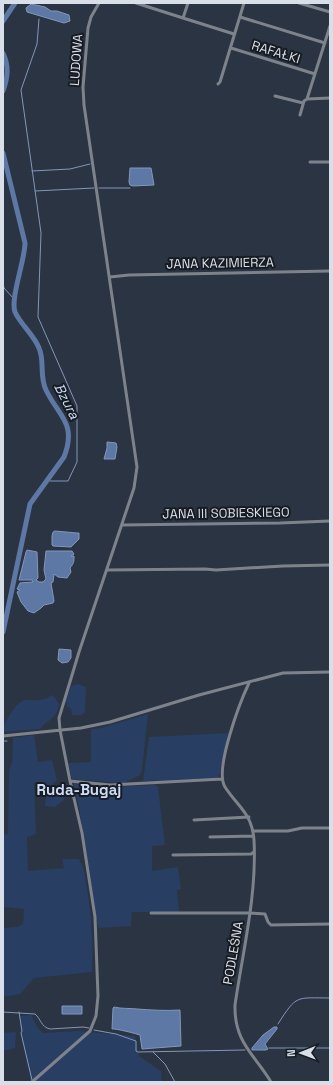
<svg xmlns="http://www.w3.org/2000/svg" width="333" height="1085" font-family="'Space Grotesk',sans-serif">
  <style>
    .green { fill: #283e62 }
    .water { fill: #5d78a5; stroke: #8297b9 }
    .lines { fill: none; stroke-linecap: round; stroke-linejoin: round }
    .stream { stroke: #8297b9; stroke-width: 1 }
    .river { stroke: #5d78a5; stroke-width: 5 }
    .minor { stroke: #7e838b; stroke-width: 3 }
    .labels { text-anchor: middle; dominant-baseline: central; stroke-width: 4; stroke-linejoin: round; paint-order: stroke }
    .street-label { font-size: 13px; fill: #d9dfe8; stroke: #171b22 }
    .water-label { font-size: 14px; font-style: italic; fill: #c8d9f5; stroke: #171b22 }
    .quarter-label { font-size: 15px; font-weight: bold; fill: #ccdcf6; stroke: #171b22 }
  </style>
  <rect width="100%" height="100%" fill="#2b3443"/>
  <path class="green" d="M78,684L86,687L85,712L82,715H72L71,708L67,707L66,701L71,686Z
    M53,695L59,704C56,721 49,718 40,729L3,732C3,723 16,702 25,700C30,699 36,701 41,700C45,699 49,697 53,695Z
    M148,714L142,770L140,775L124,783H119L72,779L68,763L91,762V729L101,728Z
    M228,733L220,773L217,778L143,781L149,737Z
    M34,735L38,762L52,760L57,780L52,785L54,791L62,792L64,800L55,807L45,806L46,796L43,782L34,783L36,834L27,837L28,871L64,868L62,859H79C85,868 85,878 87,889C92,916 93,944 92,972L34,978L20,994L3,997V928L17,927L23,924L24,909L3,907V835L8,834L9,770L12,763L13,738Z
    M73,783L111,787L155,785L158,787L165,845L152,846V871L178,867L181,889L177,890L179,912H132L131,926L98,928L79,807Z
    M31,1015L37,1027L43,1033L79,1031L135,1036L139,1056L161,1071L162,1082H31L21,1034L19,1016Z
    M16,1032L15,1048L3,1051V1033Z"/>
  <path class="water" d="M31,4L45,7L51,11H57L69,15L70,21L64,23L27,12L26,8Z
    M130,168H151L154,185L133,186L130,185L129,182Z
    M107,442L116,443L117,447L115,459H104L107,448Z
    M55,531L77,533H79V539L71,547L53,546L52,545V536L53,532Z
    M27,550L37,552L38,578L36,580L39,582H43L46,579L44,570L46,551H72L74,554L71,556H74C74,562 74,563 70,568L71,572L67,578L58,577L54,574L53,582L51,583L54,601L53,603L44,605L41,608L34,613L28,611L21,602L17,592L20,590L17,589L20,583L33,582L32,580H19L26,552Z
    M59,649L71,650V658L68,662L62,663L58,660Z
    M62,1006H82V1014H62Z
    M114,1007C122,1009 129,1008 137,1009C151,1010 165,1011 180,1010L181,1046L142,1049L140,1035C137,1034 115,1028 112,1029L113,1008Z
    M274,1027H277V1029L265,1044L268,1049L266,1050H252V1048L263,1035Z"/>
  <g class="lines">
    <path class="stream" d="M39,19L37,44L21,90L41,233L38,317L77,406V462L68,481H50
      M32,171L70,169L90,164
      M99,188H130
      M35,191L94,188
      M3,284L4,288L14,299
      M3,741H7
      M3,1012L35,1014C41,1019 41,1027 50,1029L83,1027L89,1028
      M19,1012L22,1031L21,1033L32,1080
      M278,1024C297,994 296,998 330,998
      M94,1030L116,1034L136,1041V1051L138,1052L245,1050
      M269,1048H330
      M153,1052L165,1064L175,1082"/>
    <path class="river" d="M3,21L15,3
      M3,53C9,66 8,77 3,91
      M3,153L25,243C25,260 10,299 15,312C21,325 34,335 39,348C45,361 39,376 46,390C59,417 77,423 64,457L30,504L3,632"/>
    <path class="minor" d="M136,3L183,18L188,3
      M299,3L330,12
      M240,17L325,43
      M183,18L234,34
      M330,26L307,99L330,98
      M231,48L315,74
      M218,84L220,82L244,3
      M275,96L303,103
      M300,115L304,101L307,99
      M310,162H330
      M110,277L129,275L330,271
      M122,525L280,523L330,521
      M107,570L205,569L216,570L283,566L330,565
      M249,683C240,702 214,770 225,787C238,807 252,813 254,840C257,895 243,950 235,1005C234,1042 254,1054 271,1082
      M3,736L81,728L110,722L199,695L283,673L330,672
      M70,781L110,785L222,779
      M194,820L249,817
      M253,831H288L302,828H330
      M210,837L253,836
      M173,855L251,854L254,852
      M151,913H251L265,914L268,922L271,925L330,924
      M32,1082L90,1031L96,1016L98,996L95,917L82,833L70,781L60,730L59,718L79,652L134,488L137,467L84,105L83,87L88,28L91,17L99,3"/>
  </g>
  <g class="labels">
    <g class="street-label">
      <text transform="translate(276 52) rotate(17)">RAFAŁKI</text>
      <text transform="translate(76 60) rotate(-86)">LUDOWA</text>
      <text transform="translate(220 263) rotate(-1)">JANA KAZIMIERZA</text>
      <text transform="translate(226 513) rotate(-1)">JANA III SOBIESKIEGO</text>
      <text transform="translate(233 953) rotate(-80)">PODLEŚNA</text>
    </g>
    <g class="water-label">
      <text transform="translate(67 401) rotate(63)">Bzura</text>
    </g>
    <g class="quarter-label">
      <text x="79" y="789">Ruda-Bugaj</text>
    </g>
  </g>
  <rect width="333" height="1085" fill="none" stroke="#d9dfe8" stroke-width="8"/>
  <g transform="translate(301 1053) rotate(269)" stroke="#171b22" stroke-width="3" paint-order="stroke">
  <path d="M0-3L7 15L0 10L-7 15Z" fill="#d9dfe8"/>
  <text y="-6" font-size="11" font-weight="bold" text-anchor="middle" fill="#d9dfe8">N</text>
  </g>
</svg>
